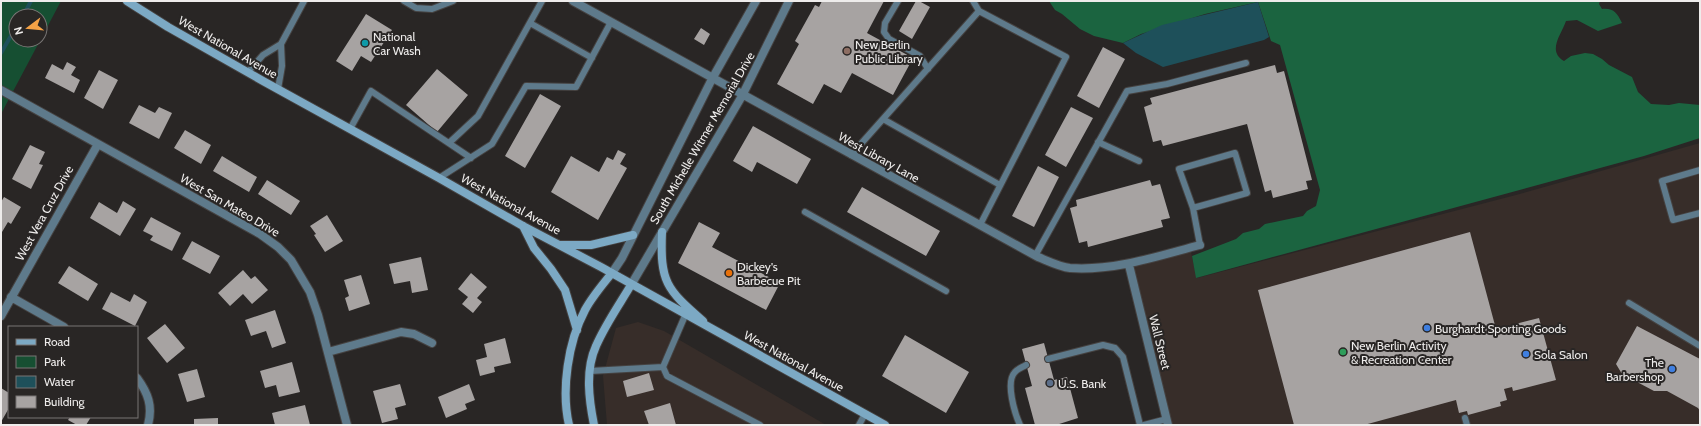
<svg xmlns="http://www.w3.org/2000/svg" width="1701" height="426" font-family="Cabin,sans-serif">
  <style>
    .built { fill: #372d29 }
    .green { fill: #164f32; fill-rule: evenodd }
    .forest { fill: #1b6440 }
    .water { fill: #1e505a }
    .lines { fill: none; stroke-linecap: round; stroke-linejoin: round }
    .stream { stroke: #1e505a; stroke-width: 4 }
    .building { fill: #a7a3a2 }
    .lane-casing { stroke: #454241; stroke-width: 8 }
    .street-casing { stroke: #454241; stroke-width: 10 }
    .secondary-casing { stroke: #454241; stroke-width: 10 }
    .lane { stroke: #5e7a8b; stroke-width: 6 }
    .street { stroke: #5e7a8b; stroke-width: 8 }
    .secondary { stroke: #7ca9c4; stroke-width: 8 }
    .culture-dot { fill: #0f9aa8; stroke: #292625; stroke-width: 1.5 }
    .education-dot { fill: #8d6e63; stroke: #292625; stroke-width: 1.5 }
    .food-dot { fill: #e8710a; stroke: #292625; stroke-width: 1.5 }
    .shop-dot { fill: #3f7fe0; stroke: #292625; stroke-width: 1.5 }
    .leisure-dot { fill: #2e9e5b; stroke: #292625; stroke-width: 1.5 }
    .service-dot { fill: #5c6f8a; stroke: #292625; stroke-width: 1.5 }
    .labels { text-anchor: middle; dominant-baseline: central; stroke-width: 4; stroke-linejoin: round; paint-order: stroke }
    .poi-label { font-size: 12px; fill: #eeeceb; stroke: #292625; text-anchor: start }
    .street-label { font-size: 12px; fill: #eeeceb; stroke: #292625 }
  </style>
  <rect width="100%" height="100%" fill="#292625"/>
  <path class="built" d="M1700,143V425H1167L1129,265L1190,248L1197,278L1516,195Z
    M638,322L664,331L826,425H607L603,376L616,328Z"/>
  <path class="green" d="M1,1H61L1,114ZM16,16H40V40H16Z"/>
  <path class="forest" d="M1049,1H1600L1599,4L1602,9C1614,8 1617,13 1622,23L1598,31L1577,20L1566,21C1561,35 1547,51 1564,61L1571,56L1585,53L1593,54L1602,59L1609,65L1632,77L1638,92L1651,104L1669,105L1679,103L1700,105V138L1644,156L1196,278L1192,256L1236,239L1243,233L1259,229L1265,224L1303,216L1307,211L1316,206L1320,190L1280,45L1271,41L1258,2L1205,14L1141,34L1123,43L1094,36L1080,29L1062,14L1055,10Z"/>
  <path class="water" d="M1258,2L1269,37L1264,40L1163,67L1136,53L1123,43L1162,25Z"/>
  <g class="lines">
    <path class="stream" d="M23,16L31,1
      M1,53L16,27"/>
  </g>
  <path class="building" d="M822,1H884L867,33L913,58L893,95L852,73L841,93L824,84L813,104L777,84L799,44L795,41L815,5L819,7Z
    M916,1H919L930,7L912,39L899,31Z
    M366,14L392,30L371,62L361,56L352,71L336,61Z
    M701,28L710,34L704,45L694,39Z
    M1103,47L1125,59L1099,108L1077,96Z
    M67,62L76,67L71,75L80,80L74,93L45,78L52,64L63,70Z
    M1275,65L1277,73L1284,71L1312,180L1306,181L1308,189L1273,198L1271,190L1265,192L1247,124L1163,146L1161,140L1153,142L1144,107L1152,104L1150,98Z
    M437,69L468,95L437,132L406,105Z
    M99,70L118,80L103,109L84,98Z
    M540,94L561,106L525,168L505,156Z
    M139,105L155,113L159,107L172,113L159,139L129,123Z
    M1071,107L1093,118L1066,167L1045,155Z
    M753,126L811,159L797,184L757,162L752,172L733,161Z
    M185,130L211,145L201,164L174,148Z
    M30,145L45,152L39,164L43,165L31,189L12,179Z
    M618,150L626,154L620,164L627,168L598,220L551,192L571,156L599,172L607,157L613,160Z
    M222,156L257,177L249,192L213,171Z
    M1038,166L1059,177L1034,227L1012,216Z
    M267,180L300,201L291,215L258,194Z
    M1150,180L1152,186L1160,184L1170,218L1161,220L1163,227L1088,247L1087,241L1079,243L1070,208L1077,206L1076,200Z
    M862,187L940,231L926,256L847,212Z
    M4,197L21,207L11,224L8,222L2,232L1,202Z
    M123,201L136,209L120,236L90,218L99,202L117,213Z
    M327,215L343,241L325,252L314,235L316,234L310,226Z
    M151,217L181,233L172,251L150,240L153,236L143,231Z
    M699,222L720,233L712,247L780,283L766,310L678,263Z
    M1470,232L1496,329L1539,318L1556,380L1513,391L1512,387L1504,389L1507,400L1500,402L1501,406L1468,415L1467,411L1459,413L1456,400L1364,425H1294L1258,290Z
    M192,241L220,256L210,274L182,259Z
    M421,257L428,290L412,293L410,281L394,284L389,264Z
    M69,266L98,284L88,301L58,283Z
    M243,270L251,279L255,276L268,290L252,304L243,294L230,306L218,293Z
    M471,273L487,287L477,298L482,302L473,313L462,304L468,297L458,289Z
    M361,275L370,304L349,311L345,298L349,296L344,280Z
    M111,292L130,302L134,294L147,302L135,326L102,309Z
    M275,310L286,343L272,348L266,331L251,336L245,320Z
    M165,324L185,348L167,363L147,338Z
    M1637,326L1700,359V411L1698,408L1667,391H1654L1622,374L1616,364Z
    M905,335L969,372L946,413L882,376Z
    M505,338L511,363L494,367L495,372L480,376L476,360L487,357L484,344Z
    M1044,343L1054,380L1067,377L1078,418L1056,425H1035L1025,388L1032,386L1022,349Z
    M292,362L300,392L279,397L276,385L265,388L260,371Z
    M197,369L205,397L187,402L178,374Z
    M649,373L654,390L627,397L623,381Z
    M400,384L406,405L395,408L398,419L382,423L373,391Z
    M469,384L475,400L465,404L467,409L446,418L438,397Z
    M1,388L9,393V408L1,422Z
    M670,403L676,425H649L644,411Z
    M305,405L310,425H275L272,413Z
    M70,417H91L86,425H77L68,420Z
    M218,418V425H194V419Z"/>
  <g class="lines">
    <defs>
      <path id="lane" d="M404,1L416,8L432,9L453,1
        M898,1L885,23L884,32L889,39L920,56L928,69
        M973,1L979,11
        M530,23L592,58
        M248,72L263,55L281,44L304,1
        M278,89L282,66L281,44
        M883,119L1000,185
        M350,129L371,91L471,158
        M1098,142L1139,161
        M449,143L478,116L542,1
        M851,155L979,11L1066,57L980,225
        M1700,170L1662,181L1673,220L1700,213
        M439,178L492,144L526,86L576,87L611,22
        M1193,208L1247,193L1235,153L1179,169L1193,208L1200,245
        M805,212L946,291
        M1035,256L1127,91L1167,84L1246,63
        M1629,303L1700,346
        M687,311L663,367L667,376L760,425
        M1048,359L1103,345L1115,348L1123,357L1140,425
        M590,371L663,367
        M1465,418L1467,425
        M859,425L865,414
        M1020,425C1015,414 1005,382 1015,372C1017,369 1023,367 1026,365
        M1144,425L1167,419"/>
      <path id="street" d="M573,1L1038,257C1048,261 1060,267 1070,268C1115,271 1158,256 1200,245
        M1,90L260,234L278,247L291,260L310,292L318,315L347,425
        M1129,265L1168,425
        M612,273L622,258L712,79L756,1
        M631,285L742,96L789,1
        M11,297L64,327
        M1,316L98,144
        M328,352L401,332L414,334L432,343
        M137,378C148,393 153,406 148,425"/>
      <path id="secondary" d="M127,1L168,27L263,81L439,178L523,226L601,267L885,425
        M523,226L534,248L551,269L565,290L577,330
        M662,232C660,282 666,289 703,321
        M561,245H591L633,235
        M569,425C561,390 568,342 585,310C592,297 602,285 612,273
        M594,425C589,400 585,370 596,346C605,325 619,305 631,285"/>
    </defs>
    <use href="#lane" class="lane-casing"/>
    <use href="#street" class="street-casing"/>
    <use href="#secondary" class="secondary-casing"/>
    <use href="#lane" class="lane"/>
    <use href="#street" class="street"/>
    <use href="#secondary" class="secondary"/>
  </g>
  <circle class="culture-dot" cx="365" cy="43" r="4"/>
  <circle class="education-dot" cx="847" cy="51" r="4"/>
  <circle class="food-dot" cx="729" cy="273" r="4"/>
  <g class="shop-dot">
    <circle cx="1427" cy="328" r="4"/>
    <circle cx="1526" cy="354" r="4"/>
    <circle cx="1672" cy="369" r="4"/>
  </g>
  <circle class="leisure-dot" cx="1343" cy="352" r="4"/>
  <circle class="service-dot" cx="1050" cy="383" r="4"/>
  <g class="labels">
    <g class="poi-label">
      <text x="373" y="36">National<tspan x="373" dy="14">Car Wash</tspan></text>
      <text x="855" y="44">New Berlin<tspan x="855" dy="14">Public Library</tspan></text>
      <text x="737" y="266">Dickey's<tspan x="737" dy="14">Barbecue Pit</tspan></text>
      <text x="1435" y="328">Burghardt Sporting Goods</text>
      <text x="1351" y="345">New Berlin Activity<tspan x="1351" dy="14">&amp; Recreation Center</tspan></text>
      <text x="1534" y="354">Sola Salon</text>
      <text x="1664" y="362" text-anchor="end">The<tspan x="1664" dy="14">Barbershop</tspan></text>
      <text x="1058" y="383">U.S. Bank</text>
    </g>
    <g class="street-label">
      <text transform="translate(228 47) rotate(30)">West National Avenue</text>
      <text transform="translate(702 138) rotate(-60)">South Michelle Witmer Memorial Drive</text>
      <text transform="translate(879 157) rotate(29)">West Library Lane</text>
      <text transform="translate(511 204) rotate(29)">West National Avenue</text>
      <text transform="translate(230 205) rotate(30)">West San Mateo Drive</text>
      <text transform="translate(44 213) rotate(-61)">West Vera Cruz Drive</text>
      <text transform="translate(1160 342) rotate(76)">Wall Street</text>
      <text transform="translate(794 361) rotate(29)">West National Avenue</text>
    </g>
  </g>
  <rect width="1701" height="426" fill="none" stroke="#eeeceb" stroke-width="4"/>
  <rect x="8" y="326" width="130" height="92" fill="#292625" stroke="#787574"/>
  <rect x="16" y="339" width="20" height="6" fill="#7ca9c4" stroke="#787574"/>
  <text x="44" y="346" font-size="12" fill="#eeeceb">Road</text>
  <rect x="16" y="356" width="20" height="12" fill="#164f32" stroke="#787574"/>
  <text x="44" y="366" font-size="12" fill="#eeeceb">Park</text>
  <rect x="16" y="376" width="20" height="12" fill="#1e505a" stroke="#787574"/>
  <text x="44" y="386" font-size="12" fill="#eeeceb">Water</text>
  <rect x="16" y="396" width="20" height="12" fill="#a7a3a2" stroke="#787574"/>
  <text x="44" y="406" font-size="12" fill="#eeeceb">Building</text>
  <g transform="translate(28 28) rotate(254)"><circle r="19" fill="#292625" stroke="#787574"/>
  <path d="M0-3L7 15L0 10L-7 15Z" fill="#f5a246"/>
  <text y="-6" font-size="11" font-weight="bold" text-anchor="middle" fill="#eeeceb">N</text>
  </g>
</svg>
